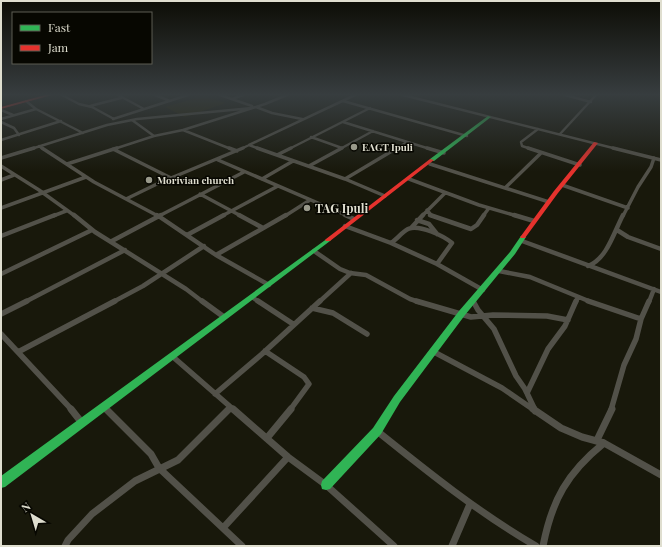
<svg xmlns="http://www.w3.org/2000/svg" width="662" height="547" font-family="'Playfair Display',serif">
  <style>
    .built { fill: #242205 }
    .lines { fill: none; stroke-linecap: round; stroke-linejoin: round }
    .street-far4 { stroke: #525149; stroke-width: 2.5 }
    .street-far3 { stroke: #525149; stroke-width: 3.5 }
    .street-far2 { stroke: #525149; stroke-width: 4.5 }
    .street-far1 { stroke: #525149; stroke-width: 5.5 }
    .street { stroke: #525149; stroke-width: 7 }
    .fast { fill: #30b455; fill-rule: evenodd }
    .jam { fill: #e5322d; fill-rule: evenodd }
    .poi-dot { fill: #99998a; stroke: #070701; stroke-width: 1.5 }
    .labels { text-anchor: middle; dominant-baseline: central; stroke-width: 3; stroke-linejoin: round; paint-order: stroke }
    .far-poi-label { font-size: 10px; font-weight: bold; fill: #dfdecf; stroke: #070701; text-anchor: start }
    .poi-label { font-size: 12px; font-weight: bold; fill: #dfdecf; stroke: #070701; text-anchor: start }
  </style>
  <rect width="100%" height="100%" fill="#18180b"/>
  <path class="built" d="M203,96L226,103L185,117L165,107Z"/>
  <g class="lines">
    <path class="street-far4" d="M62,95L79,104L92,107L114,119
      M118,95L144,109
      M155,95L170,101
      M220,95L252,106
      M403,95L617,149
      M565,95L591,102
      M232,99L243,95
      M26,101L36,109L83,133
      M343,101L467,136
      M90,106L121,98
      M256,107L272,113L302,119
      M1,110L13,115
      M1,119L36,109
      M113,119L188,95
      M132,120L154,136
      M1,122L14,128L19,135
      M343,122L430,149
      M183,130L265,104L287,95
      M560,134L596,95
      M311,137L342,148
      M1,140L61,121
      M249,145L355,95
      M39,146L43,149
      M31,149L107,125L137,119L252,108
      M114,149L154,136L183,130L231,149
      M241,149L249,145L260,149
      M289,149L370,108
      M340,149L373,131
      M396,149L407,142
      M531,149L522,146L521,142L538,129"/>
    <path class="street-far3" d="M42,148L94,182L158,216
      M229,148L237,151
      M257,148L345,179L385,196
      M427,148L444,153
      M528,148L580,165
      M613,148L661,160
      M113,149L171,178
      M277,155L291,148
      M1,158L34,148
      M218,160L348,216
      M67,164L117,148
      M430,164L549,202
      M1,166L39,190L75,216
      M309,166L342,148
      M262,179L293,161
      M345,179L397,148
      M409,179L479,205L517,216
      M1,180L14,175
      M562,185L628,208
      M505,188L541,153
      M200,194L241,216
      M126,199L159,183L243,148
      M1,208L86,177
      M427,210L432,216
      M53,216L66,211
      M159,216L244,172
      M222,216L278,186
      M285,216L310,200
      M422,216L445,193
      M483,216L489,208
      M623,216L638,187L651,167L654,158"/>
    <path class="street-far2" d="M74,215L95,232L186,289L203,302
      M157,215L216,255L269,285
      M239,215L263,228
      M345,215L354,219
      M430,215L471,229L477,225L484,215
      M514,215L534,221
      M417,220L429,224L437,234
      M345,226L391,243L437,264L483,290
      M411,228L423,215
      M617,230L628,237L661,249
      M187,235L224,215
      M1,236L55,215
      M112,241L161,215
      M522,241L661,292
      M391,243C397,239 402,232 408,229C419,224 444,236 452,243L437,264
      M314,251L340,269L350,273L366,275L410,299L419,302
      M216,255L286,215
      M588,266C607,259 614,232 623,215
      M499,271L530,277L591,302
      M1,274L92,230
      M252,297L259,302
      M25,302L125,250
      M113,302L143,286L204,246
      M319,302L351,273
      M576,302L578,297
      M649,302L654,289"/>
    <path class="street-far1" d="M202,301L224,317
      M258,301L293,324
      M416,301L471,317L493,315L547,316L568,320
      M473,301L478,310L494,329L516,376L525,389L535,410
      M588,301L641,319
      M312,308L333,313L367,334
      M1,314L27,301
      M1,334L72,410
      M265,351L304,377L309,384L290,410
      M18,352L115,301
      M434,352L502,388L534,410
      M172,356L234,410
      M527,393L548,349L565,326L576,301
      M215,394L262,354L320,301
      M104,407L107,410
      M228,410L230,408
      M611,410L624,365L636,339L641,319L649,301"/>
    <path class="street" d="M71,409L82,423
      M106,409L151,454L159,468L242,546
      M233,409L288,457L326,485L394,546
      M533,409L561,428L582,437L604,443L661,475
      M534,409L535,411
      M377,431C428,472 479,513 536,546
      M267,438L291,409
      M597,440L612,409
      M223,528L288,457
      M65,546L68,540L92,514L135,481L178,460L229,409
      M452,546L470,504
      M543,546C552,500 567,473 604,443"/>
    <path class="fast" d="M488,116L491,117L434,161H430V159Z
      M523,235L526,237L515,254L465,315L400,402L381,434L330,489L326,490L322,489L321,485L322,481L373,428L394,396L459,311L510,252L521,236Z
      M328,238L330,239L331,240L330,241L5,487L1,488V476Z"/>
    <path class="jam" d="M45,95H52L1,109V107Z
      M594,142L598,143L558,193L525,238H521L520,237L521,236L554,191Z
      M430,159L434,160L330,241H326L325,240L326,239Z"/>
  </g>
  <linearGradient id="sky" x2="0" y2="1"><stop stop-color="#0d0d06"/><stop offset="0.55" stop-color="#373d3f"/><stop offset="1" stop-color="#373d3f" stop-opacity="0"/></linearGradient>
  <rect width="662" height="172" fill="url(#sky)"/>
  <g class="poi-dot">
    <circle cx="354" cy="147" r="4"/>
    <circle cx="149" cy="180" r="4"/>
    <circle cx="307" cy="208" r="4"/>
  </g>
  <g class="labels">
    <g class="far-poi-label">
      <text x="362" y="147">EAGT Ipuli</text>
      <text x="157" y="180">Morivian church</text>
    </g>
    <g class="poi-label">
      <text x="315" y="208">TAG Ipuli</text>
    </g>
  </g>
  <rect width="662" height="547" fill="none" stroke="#dfdecf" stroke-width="4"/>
  <rect x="12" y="12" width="140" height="52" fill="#070701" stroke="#5d5d53"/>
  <rect x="20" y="25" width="20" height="6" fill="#30b455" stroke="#5d5d53"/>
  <text x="48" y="32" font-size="12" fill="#dfdecf">Fast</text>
  <rect x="20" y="45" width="20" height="6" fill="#e5322d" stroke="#5d5d53"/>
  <text x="48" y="52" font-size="12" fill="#dfdecf">Jam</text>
  <g transform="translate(32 515) rotate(322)" stroke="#070701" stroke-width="3" paint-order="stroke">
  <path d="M0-3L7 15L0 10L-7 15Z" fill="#dfdecf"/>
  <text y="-6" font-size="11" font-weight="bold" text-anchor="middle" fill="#dfdecf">N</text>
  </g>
</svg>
